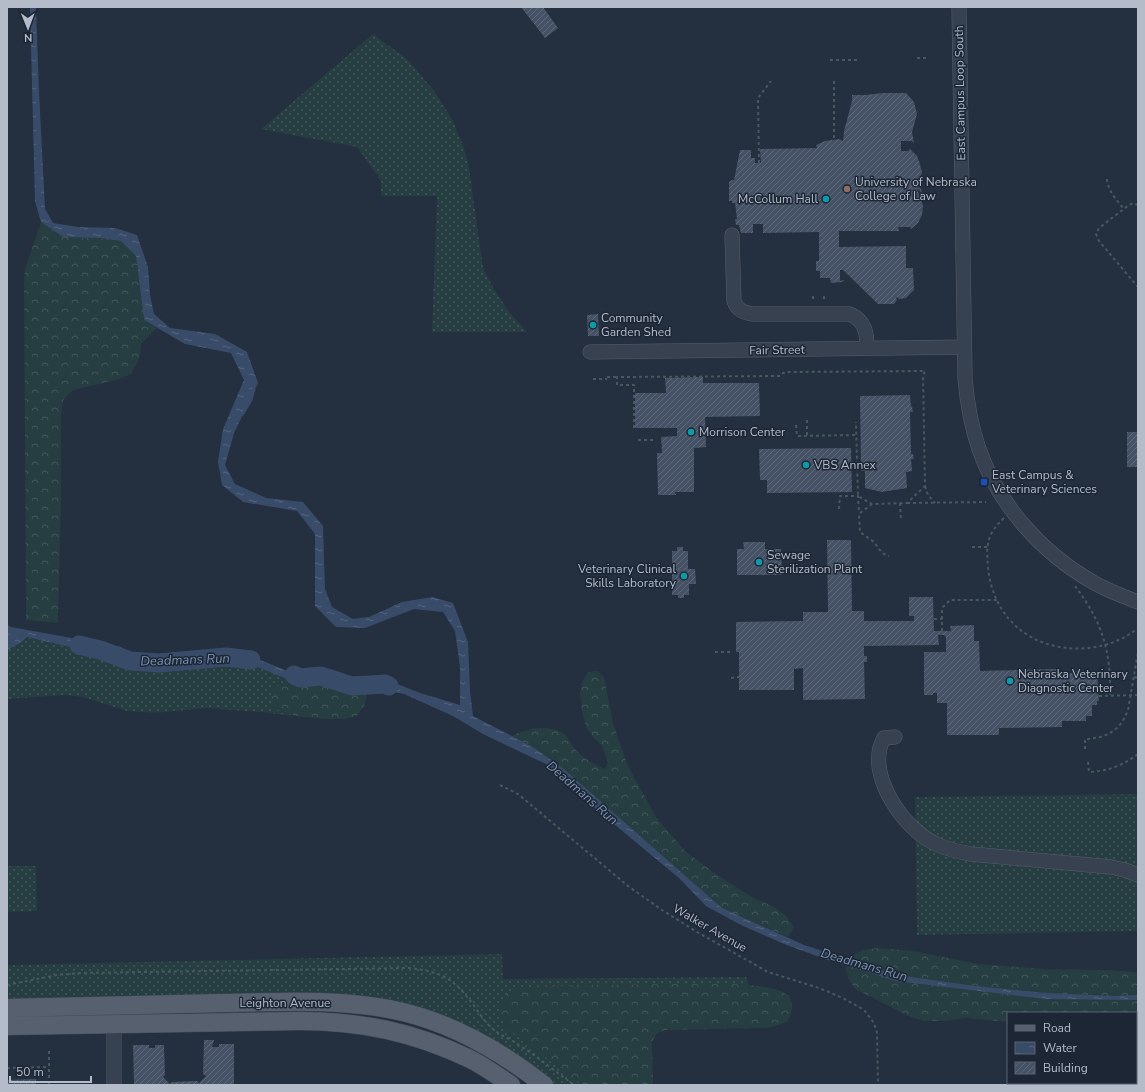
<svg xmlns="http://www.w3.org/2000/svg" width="1145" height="1092" font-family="'Nunito Sans',sans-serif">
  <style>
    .grass { fill: url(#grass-dots) }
    .forest { fill: url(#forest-crowns) }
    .water { fill: url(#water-ripples) }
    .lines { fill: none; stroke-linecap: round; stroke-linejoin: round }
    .stream { stroke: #384c69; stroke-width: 3 }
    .river { stroke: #384c69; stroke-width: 19 }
    .building { fill: url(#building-hatch) }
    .minor-casing { stroke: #565f6d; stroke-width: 15 }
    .major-casing { stroke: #414a58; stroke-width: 19 }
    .path { stroke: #445a5d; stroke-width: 2; stroke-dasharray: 3 3; stroke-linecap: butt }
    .minor { stroke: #38414f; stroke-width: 14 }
    .major { stroke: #56606f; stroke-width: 18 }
    .education-dot { fill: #8d6e63; stroke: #1d2634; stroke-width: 1.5 }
    .culture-dot { fill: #0f9aa8; stroke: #1d2634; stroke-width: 1.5 }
    .transit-dot { fill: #1a4fb4; stroke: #1d2634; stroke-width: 1.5 }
    .labels { text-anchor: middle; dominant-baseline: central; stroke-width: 3; stroke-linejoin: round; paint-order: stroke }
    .street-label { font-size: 12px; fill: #b4bcca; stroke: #1d2634 }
    .poi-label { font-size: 12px; fill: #b4bcca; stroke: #1d2634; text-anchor: start }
    .water-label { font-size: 13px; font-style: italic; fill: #7b92b2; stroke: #1d2634 }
  </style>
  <defs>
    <pattern id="grass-dots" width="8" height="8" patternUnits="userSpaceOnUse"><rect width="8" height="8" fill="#263d41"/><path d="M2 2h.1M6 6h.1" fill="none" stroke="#43575b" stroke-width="1.8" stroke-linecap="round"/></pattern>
    <pattern id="forest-crowns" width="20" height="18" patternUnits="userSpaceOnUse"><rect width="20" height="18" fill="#263d41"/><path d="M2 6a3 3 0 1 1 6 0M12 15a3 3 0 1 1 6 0" fill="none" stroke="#43575b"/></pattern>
    <pattern id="water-ripples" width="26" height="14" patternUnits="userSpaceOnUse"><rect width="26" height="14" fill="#384c69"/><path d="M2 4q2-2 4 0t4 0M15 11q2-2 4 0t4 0" fill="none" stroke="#52647d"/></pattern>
    <pattern id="building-hatch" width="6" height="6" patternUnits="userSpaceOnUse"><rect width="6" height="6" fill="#455164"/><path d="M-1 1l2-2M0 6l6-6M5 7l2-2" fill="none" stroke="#5d6879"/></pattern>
  </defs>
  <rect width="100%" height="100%" fill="#242f40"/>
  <path class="grass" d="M373,34L407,59L435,92L452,119L463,145L469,167L483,268L494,289L507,309L527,332H432L437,196H381V181L357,147L261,129Z
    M26,637L95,653L112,650L138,667L243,661L294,682L286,683L273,708L295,716L260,712L206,708L155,713L127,711L82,697L65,695L7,699V650Z
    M1138,794V931L917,935L915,797Z
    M7,866H36L37,911L7,912Z
    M502,954L503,979L746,977L749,985L676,984L542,987L583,1085H554L513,1055L410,1009L7,1001V965Z"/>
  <path class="forest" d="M41,222L63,237L100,238L122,241L136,256L144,320L157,328L141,344L140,357L131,374L117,380L73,390L63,400L61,415V501L58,623L26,620L24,282L25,269Z
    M597,671L604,677L613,723L628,766L656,817L685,851L713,872L752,897L774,907L786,916L794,927L788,937L722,908L565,770L533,747L512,736C529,728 546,724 563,733C568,736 571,744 574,748C582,758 593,764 605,769L608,762L602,746L594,738L586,727L582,711L580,693L582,682L588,672Z
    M294,682L318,684L365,686L367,696L365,704L357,716L344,719H323L295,716L273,708L270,696L274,687L286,683Z
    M879,948L913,951L979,964L1045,969L1109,970L1134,972L1138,973V1012L1136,1014V1013H1008V1022L966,1018L943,1021H923L908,1016L855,989L849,980L846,969L850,957L863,950Z
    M676,984C699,984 770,981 786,994C796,1001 792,1014 787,1022L768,1028L666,1030L657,1033L652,1042L653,1085H582L505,1027C501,1016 496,1000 510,992C521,985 548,987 562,986C600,985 638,984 676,984Z"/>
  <path class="water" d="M30,7H36L39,92L45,209L53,223L78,227L115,228L137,235L148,267L150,295L154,314L170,328L215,334L247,352L258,383L234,433L225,465L235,484L266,498L303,502L323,526L325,589L332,607L353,619L369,617L402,602L432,597L453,603L468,642L470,691L473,716L533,747L565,770L722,908L804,945L897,975L975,986L1046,993L1113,996L1138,995V1000L1046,999L896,981L825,959L784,944L741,925L706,906L679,878L579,795L548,765L483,734L453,716L404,694L363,686L318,684L294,682L243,661L138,667L112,650L95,653L27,637L20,643L7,650V625L11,627L121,647L137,659L198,660L248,655L295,674L356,681L392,682L420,693L460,705V667L455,631L443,612L414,609L365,628L336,627L315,606V534L297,511L243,502L222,485L218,462L223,429L244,380L231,353L185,344L144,320L136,256L121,241L100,238L63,237L41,222L35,201Z"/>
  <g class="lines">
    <path class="stream" d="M242,415L251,400L254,389"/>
    <path class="river" d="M79,645L100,650L130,661L159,663L226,657L251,660
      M294,675L300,678L321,676L352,686L385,684L389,686"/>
  </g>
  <path class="building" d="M521,7H543L558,28L545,38Z
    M882,93H906L914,102L917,114L912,132L914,143L912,141H901V151H908L910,149L917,156L919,161L922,172L919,184L922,192L921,193L919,189L917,190L921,198L923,206L922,215L918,223L911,229L910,227H898L899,231H839V247L906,246V268H913L914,290L906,298L899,299L897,297L896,298L897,300L894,304H878L843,270H840V281L844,280V281L842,282L831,283L830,278H820V271H816V261H819V232L763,233V224H753V233H741L739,225H736L735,219H737L735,203H732V201H729V182L732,180H734L740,150H751V158H755V163H761L760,149L817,148L816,145L825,141L839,139L843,141L844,131L852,101V95H866Z
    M598,314L599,336H588L587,315Z
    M703,377V383H759L760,416L705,417L706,447L694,448V492H675L676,495H658L657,453H662L661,437L677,436V428H635V393H666L665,378Z
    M910,395L911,407L912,406L913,412H910L911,454H913L914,459H911L912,471L906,472L907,488L882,492L865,488V471H861L860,396Z
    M1127,432H1138V467H1127Z
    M851,448L852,492L767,493V480H760L759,449Z
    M827,540H851L852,611H864V621H914V616H909V597H933L934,631H951L950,626L974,625V641H979L980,671L1059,669V673H1073V671H1097L1099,701H1097V705H1092V716H1086V721H1062V727L999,728V735H947V703H937V693H933V695H924V652H946V637L944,635H938L939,645L864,646V656H867V662H864L865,699L803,700V668L794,669V690H739V652H736V622L803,621V612H828Z
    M743,542H765V549H781L782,575H737V549H744Z
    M677,547H683V551H688V569H695L696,584H689V595H684V598H678V595H672V551H677Z
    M204,1040H214L212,1047H219V1044H234V1085H134L133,1045H149V1048H155V1045H164L165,1075L163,1077L170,1084L172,1082L197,1081L199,1083L206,1076L203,1074Z
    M36,1079V1085H7V1080Z"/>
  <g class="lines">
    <defs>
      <path id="minor" d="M959,7L965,378C967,402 971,426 979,449C998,504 1041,552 1091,581C1106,590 1122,596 1138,602
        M732,235L734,301C738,311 743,312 752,314H850C865,321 867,332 867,348
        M590,352L964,347
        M895,737L884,738C864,773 904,830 936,844C947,849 959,852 971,854L1111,867L1125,870L1138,875
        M114,1085V1024"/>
      <path id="major" d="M7,1008C79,1006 150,1005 222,1003C282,1002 344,998 403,1012C456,1025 502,1052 544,1085
        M7,1026L299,1021C361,1021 414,1032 470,1059C484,1066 498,1076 511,1085"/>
    </defs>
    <use href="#minor" class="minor-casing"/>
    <use href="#major" class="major-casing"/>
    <path class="path" d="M917,58H927
      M830,60H858
      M834,81V139
      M759,163L758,98L771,81
      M1107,179C1108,191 1116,199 1123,208
      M1138,205L1133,203L1129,205L1099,228L1096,234L1099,241L1138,287
      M813,296V302
      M824,296V302
      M607,377H617
      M593,379H607
      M807,420V436
      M796,425L797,436L857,435
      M634,428V385H617V377L780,376L783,373L790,372L925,371L923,376L925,486L907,503L872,504L858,496L856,422
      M638,440H655
      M925,486L928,495L935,503
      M900,503L901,520
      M907,503L986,502
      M872,504L859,514L860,532L874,542L882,553L889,556
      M839,509L840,496H858L859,513
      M1004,518C987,534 986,544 988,567C993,621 1035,653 1088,648C1107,646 1123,640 1138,628
      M972,547H987
      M1075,586C1102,622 1111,650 1110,696
      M934,619H942
      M942,631V608L950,600H997
      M715,652H730
      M1134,677L1138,678
      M731,678L739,677
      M1099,696L1138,695
      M1085,749V739C1107,738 1120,731 1128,710L1138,652
      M1088,762L1089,772C1108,771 1122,766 1138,754
      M500,785L518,794L628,886L662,910L697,932L768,972L819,988L843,998L864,1010L874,1023L877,1033L878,1085
      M7,985L57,975L80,973L410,968C441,972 453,978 472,1003C479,1012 484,1022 493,1029C501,1036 511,1039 519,1045C538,1057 556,1072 574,1085
      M49,1051V1085
      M7,1068L49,1067"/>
    <use href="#minor" class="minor"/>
    <use href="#major" class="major"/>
  </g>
  <circle class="education-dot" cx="847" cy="189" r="4"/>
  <g class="culture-dot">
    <circle cx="826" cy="199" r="4"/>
    <circle cx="593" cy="325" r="4"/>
    <circle cx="691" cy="432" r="4"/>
    <circle cx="806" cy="465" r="4"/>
    <circle cx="759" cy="562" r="4"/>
    <circle cx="684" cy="576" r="4"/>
    <circle cx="1010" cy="681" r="4"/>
  </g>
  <rect class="transit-dot" x="980" y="478" width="8" height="8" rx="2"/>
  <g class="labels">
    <g class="street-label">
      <text transform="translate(960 93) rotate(-91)">East Campus Loop South</text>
      <text transform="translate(777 350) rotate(-1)">Fair Street</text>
      <text transform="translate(710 928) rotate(30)">Walker Avenue</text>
      <text x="285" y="1003">Leighton Avenue</text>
    </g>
    <g class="poi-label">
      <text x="855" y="182">University of Nebraska<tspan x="855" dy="14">College of Law</tspan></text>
      <text x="818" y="199" text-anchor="end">McCollum Hall</text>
      <text x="601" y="318">Community<tspan x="601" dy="14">Garden Shed</tspan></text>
      <text x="699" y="432">Morrison Center</text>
      <text x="814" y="465">VBS Annex</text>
      <text x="992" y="475">East Campus &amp;<tspan x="992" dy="14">Veterinary Sciences</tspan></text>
      <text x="767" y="555">Sewage<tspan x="767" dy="14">Sterilization Plant</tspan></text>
      <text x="676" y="569" text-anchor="end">Veterinary Clinical<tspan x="676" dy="14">Skills Laboratory</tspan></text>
      <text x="1018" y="674">Nebraska Veterinary<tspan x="1018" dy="14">Diagnostic Center</tspan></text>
    </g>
    <g class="water-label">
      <text transform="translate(185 660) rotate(-2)">Deadmans Run</text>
      <text transform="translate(582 793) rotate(41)">Deadmans Run</text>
      <text transform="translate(864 965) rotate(16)">Deadmans Run</text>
    </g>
  </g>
  <rect width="1145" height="1092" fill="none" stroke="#b4bcca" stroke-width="16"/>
  <rect x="1007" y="1012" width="130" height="72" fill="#1d2634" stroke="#596270"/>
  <rect x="1015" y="1025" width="20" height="6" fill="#56606f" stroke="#596270"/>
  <text x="1043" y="1032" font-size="12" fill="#b4bcca">Road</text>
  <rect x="1015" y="1042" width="20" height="12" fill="url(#water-ripples)" stroke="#596270"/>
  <text x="1043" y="1052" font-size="12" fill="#b4bcca">Water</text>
  <rect x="1015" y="1062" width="20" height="12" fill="url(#building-hatch)" stroke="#596270"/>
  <text x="1043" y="1072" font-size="12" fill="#b4bcca">Building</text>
  <g transform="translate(28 28) rotate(179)" stroke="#1d2634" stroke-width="3" paint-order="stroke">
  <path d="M0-3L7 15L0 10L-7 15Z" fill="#b4bcca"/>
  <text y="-6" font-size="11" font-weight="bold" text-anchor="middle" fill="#b4bcca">N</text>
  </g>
  <path d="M10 1076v6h81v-6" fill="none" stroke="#b4bcca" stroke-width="2"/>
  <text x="16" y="1076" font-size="12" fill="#b4bcca" stroke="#1d2634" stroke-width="3" paint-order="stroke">50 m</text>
</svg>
